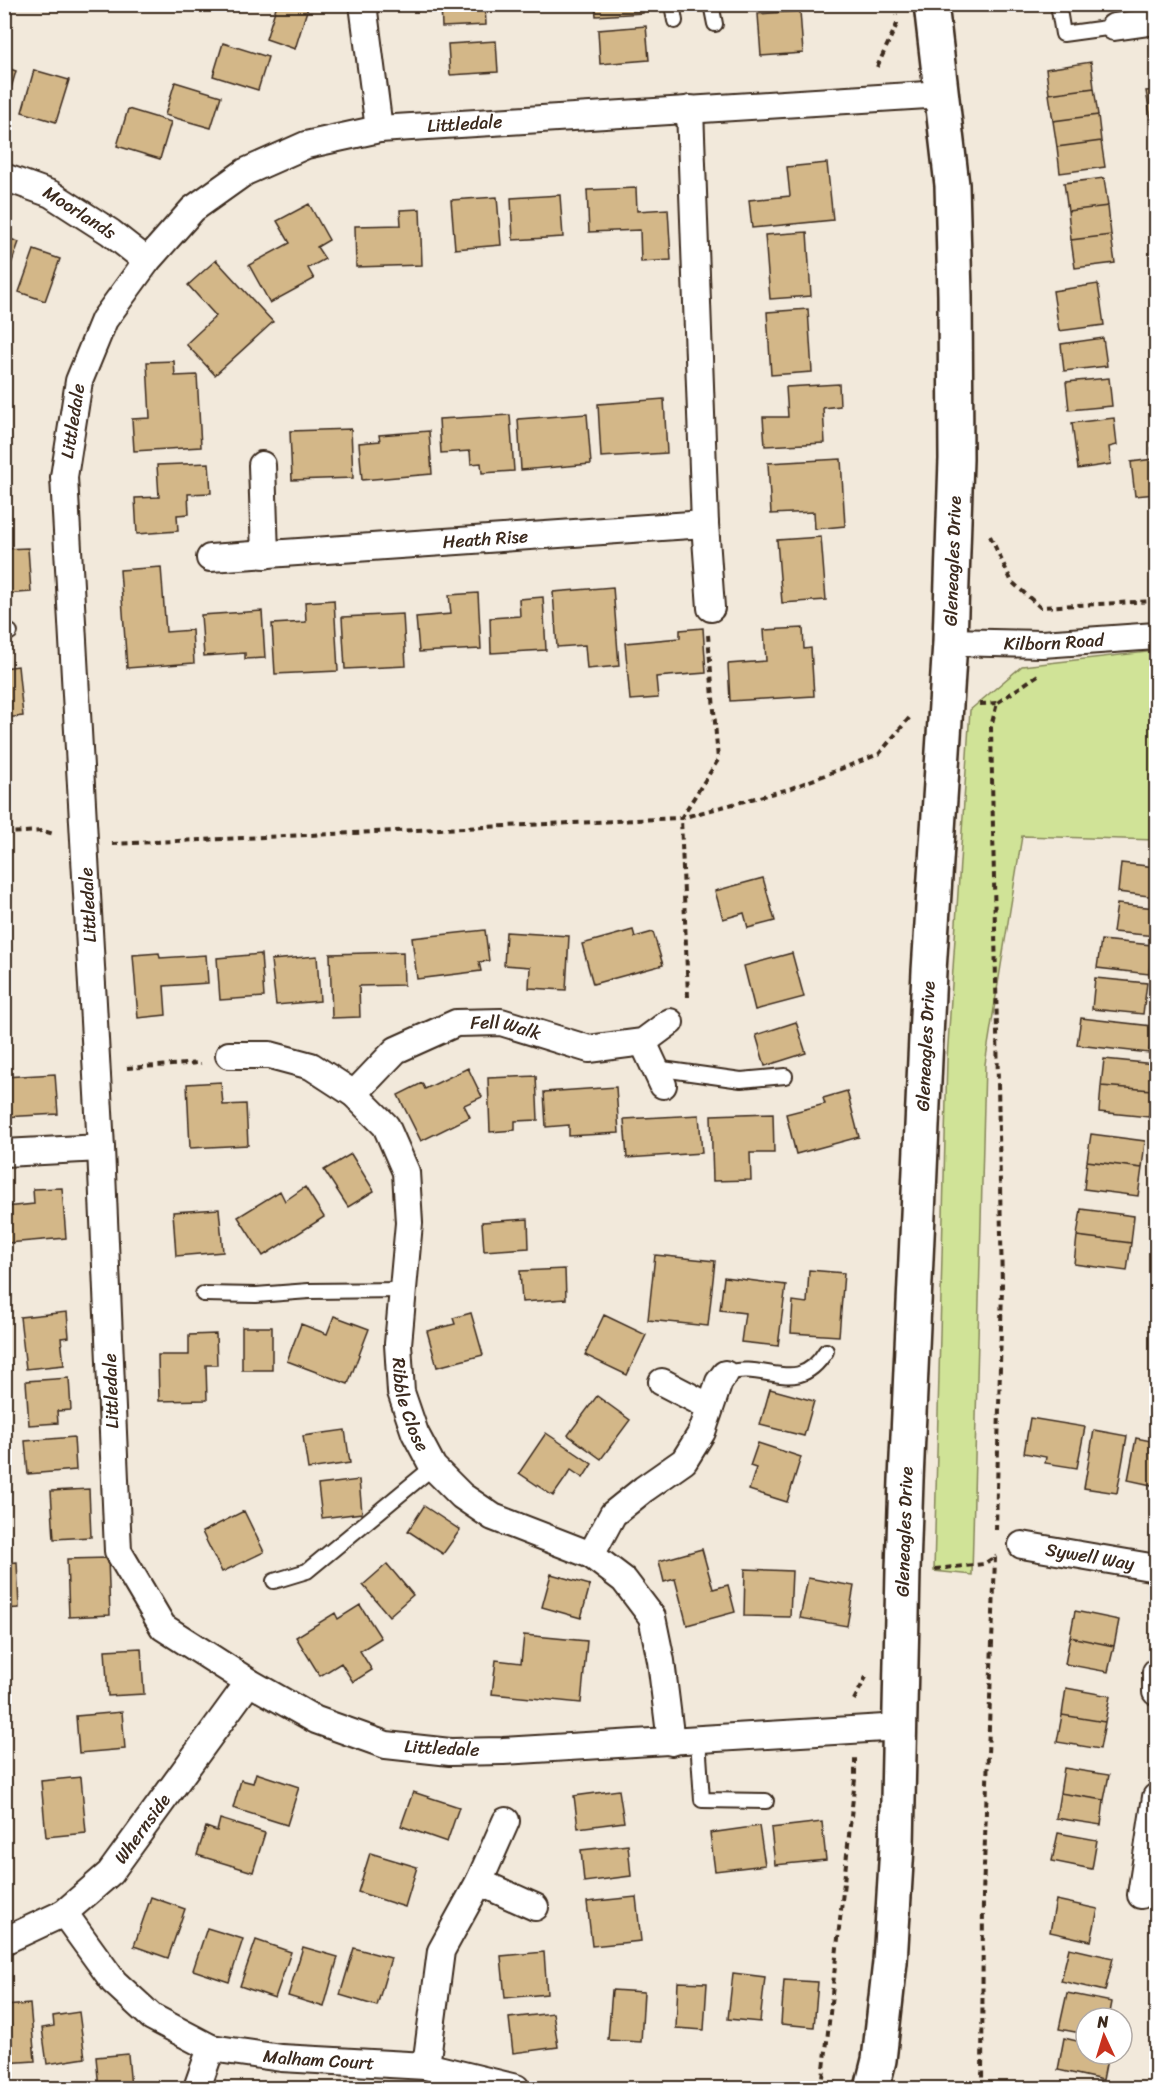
<svg xmlns="http://www.w3.org/2000/svg" width="1161" height="2093" font-family="Sriracha,sans-serif">
  <style>
    .green { fill: #d0e397; stroke: #86865a; stroke-width: 1.5 }
    .building { fill: #d3b788; stroke: #3b2a1e; stroke-width: 1.5 }
    .lines { fill: none; stroke-linecap: round; stroke-linejoin: round }
    .lane-casing { stroke: #3b2a1e; stroke-width: 18 }
    .street-casing { stroke: #3b2a1e; stroke-width: 30 }
    .secondary-casing { stroke: #3b2a1e; stroke-width: 38 }
    .path { stroke: #3b2a1e; stroke-width: 4; stroke-dasharray: 6 4.5; stroke-linecap: butt }
    .lane { stroke: #fff; stroke-width: 14 }
    .street { stroke: #fff; stroke-width: 26 }
    .secondary { stroke: #fff; stroke-width: 33 }
    .labels { text-anchor: middle; dominant-baseline: central; stroke-width: 4.5; stroke-linejoin: round; paint-order: stroke }
    .street-label { font-size: 18px; fill: #3b2a1e; stroke: #fff }
  </style>
  <rect width="100%" height="100%" fill="#f2e9db"/>
  <filter id="ink" filterUnits="userSpaceOnUse"><feTurbulence type="fractalNoise" baseFrequency=".0167" numOctaves="2"/><feDisplacementMap in="SourceGraphic" scale="12" xChannelSelector="R" yChannelSelector="G"/><feConvolveMatrix kernelMatrix="1 2 1 2 8 2 1 2 1" color-interpolation-filters="sRGB"/></filter>
  <g filter="url(#ink)">
    <path class="green" d="M1156,651V840L1022,836L985,1064L972,1575L934,1571L947,1060L970,710L1022,666Z"/>
    <path class="building" d="M277,4H309L295,49L266,39Z
      M441,4H485L486,25L442,27Z
      M595,4H643V13L596,16Z
      M752,4H795V5L752,8Z
      M800,11L803,53L761,56L758,14Z
      M646,26L649,60L600,64L598,30Z
      M496,41L498,72L450,75L448,44Z
      M223,43L268,57L258,90L213,76Z
      M1091,62L1094,88L1049,94L1046,69Z
      M4,67L16,71L5,109H4Z
      M34,70L69,80L56,122L22,112Z
      M175,82L221,96L211,128L165,115Z
      M1094,88L1098,115L1053,121L1049,94Z
      M1156,90V132H1153L1146,91Z
      M128,109L171,122L160,159L117,146Z
      M1098,115L1101,141L1057,147L1053,121Z
      M1101,141L1105,167L1060,173L1057,147Z
      M827,163L833,220L752,228L749,200L790,196L787,167Z
      M1104,178L1108,206L1068,211L1064,183Z
      M636,188L637,211L668,209L671,260L641,262L640,230L589,232L587,190Z
      M560,195L563,237L513,240L511,198Z
      M497,197L501,245L455,249L451,200Z
      M309,204L329,240L317,247L325,259L308,268L314,279L270,303L249,265L290,243L277,221Z
      M1108,206L1111,235L1071,240L1068,211Z
      M420,209L422,265L356,267L355,226L401,225L400,210Z
      M807,232L811,296L770,299L765,235Z
      M1111,235L1115,263L1075,268L1071,240Z
      M4,237L19,242L4,284Z
      M34,250L60,259L45,301L19,292Z
      M216,260L273,322L215,375L186,344L216,316L188,285Z
      M1098,284L1104,325L1059,331L1053,291Z
      M808,309L812,372L771,375L767,312Z
      M1103,338L1107,366L1064,371L1061,344Z
      M174,361L175,376L197,375L201,447L134,451L132,419L150,418L147,362Z
      M1109,378L1112,406L1069,410L1066,382Z
      M839,384L840,406L823,408L825,443L765,446L763,417H788L786,387Z
      M664,399L667,453L601,457L598,404Z
      M587,414L591,464L521,470L518,419Z
      M510,415L514,471L482,473L481,463L471,464L470,451L441,453L439,419Z
      M1114,418L1117,445L1109,447L1111,464L1078,469L1072,423Z
      M351,429L353,478L292,480L290,431Z
      M429,431L432,474L362,480L359,443L380,441L379,435Z
      M1151,436H1156V494L1135,496L1131,462L1153,459Z
      M841,459L845,526L815,529L814,512L771,514L768,463Z
      M209,463L211,493L188,494L189,514L177,515L178,531L137,534L135,498L159,497L157,465Z
      M821,537L826,600L782,603L777,540Z
      M28,548L31,592L4,594V549Z
      M161,567L166,632L192,630L194,663L127,668L120,570Z
      M613,587L619,666L587,669L585,645L557,647L553,592Z
      M478,593L481,649L419,652L416,617L451,614L449,595Z
      M543,597L546,650L491,653L490,618L520,616L519,599Z
      M334,600L338,671L275,674L272,624L306,622L305,602Z
      M262,611L265,658L245,659V653L204,656L201,615Z
      M403,614L406,666L345,669L342,617Z
      M703,628L706,673L656,677L658,698L630,700L625,643L680,638V630Z
      M803,628L804,649L811,648L814,696L730,701L728,664L766,661L764,630Z
      M18,666L23,716L4,718V668Z
      M1121,863L1156,867V897L1118,892Z
      M763,878L775,921L748,928L744,913L723,919L715,891Z
      M1117,904L1156,908V936L1113,932Z
      M485,930L489,961L479,962L481,971L417,979L412,938Z
      M633,930L635,937L653,932L663,965L593,984L582,944Z
      M506,932L569,936L566,990L529,988L530,967L504,965Z
      M1101,940L1152,945L1149,974L1097,968Z
      M403,952L404,985L359,986L360,1017L332,1018L330,954Z
      M159,953L160,958L206,955L208,983L164,986L166,1015L138,1018L133,955Z
      M792,953L804,997L755,1010L744,966Z
      M261,954L264,997L220,1000L217,958Z
      M317,956L320,1001L276,1005L271,960Z
      M1095,978L1147,983L1143,1014L1092,1009Z
      M1081,1018L1152,1026L1149,1053L1077,1045Z
      M796,1022L806,1053L765,1066L756,1035Z
      M1104,1059L1155,1064L1152,1090L1101,1086Z
      M468,1068L482,1097L464,1105L470,1117L421,1141L398,1095L422,1083L425,1089Z
      M55,1074L58,1114L4,1117V1077Z
      M536,1076L538,1120L515,1121V1130L490,1132L488,1078Z
      M221,1082L223,1105L246,1104L248,1145L190,1148L187,1084Z
      M1101,1086L1152,1090L1149,1117L1099,1112Z
      M616,1087L619,1133L569,1136V1125L546,1127L544,1092Z
      M847,1091L859,1137L796,1154L786,1114L825,1104L823,1098Z
      M773,1113L774,1153H750L751,1180L713,1181L711,1115Z
      M699,1115L702,1153L627,1158L624,1119Z
      M1091,1134L1145,1141L1142,1168L1087,1161Z
      M351,1154L374,1191L348,1207L324,1170Z
      M1087,1161L1142,1168L1138,1196L1084,1189Z
      M305,1187L324,1217L263,1256L238,1217L280,1191L285,1201Z
      M62,1188L66,1238L8,1243L5,1207L34,1204L33,1189Z
      M219,1209L223,1252L176,1256L173,1212Z
      M1081,1209L1134,1216L1131,1243L1077,1236Z
      M528,1219L529,1248L484,1251L482,1222Z
      M1077,1236L1131,1243L1127,1271L1074,1264Z
      M655,1255L715,1261L708,1326L648,1320Z
      M565,1269L566,1299L522,1302L520,1271Z
      M809,1270L844,1273L839,1336L791,1333L793,1301L807,1303Z
      M724,1277L786,1285L778,1346L741,1342L745,1313L720,1310Z
      M67,1312L69,1337L61,1338L64,1365L26,1369L20,1317Z
      M471,1313L483,1355L437,1367L427,1331L455,1324L453,1318Z
      M604,1315L646,1335L627,1375L585,1355Z
      M334,1316L369,1329L348,1384L287,1361L301,1324L327,1334Z
      M242,1327H272V1370H242Z
      M216,1334L217,1365H206L207,1400L159,1401L158,1355H189V1335Z
      M69,1378L71,1410L57,1411L58,1423L29,1425L26,1381Z
      M770,1389L814,1401L804,1436L760,1425Z
      M597,1396L630,1420L601,1459L568,1435Z
      M1030,1418L1085,1427L1077,1468L1045,1463L1046,1457L1024,1453Z
      M345,1430L350,1463L308,1469L303,1436Z
      M1094,1430L1127,1436L1117,1493L1084,1488Z
      M546,1433L592,1464L583,1478L571,1470L553,1496L519,1473Z
      M74,1437L76,1470L28,1474L25,1441Z
      M1136,1438L1156,1442V1486L1128,1480Z
      M758,1443L801,1457L787,1502L749,1490L756,1468L750,1466Z
      M359,1480L362,1513L322,1518L318,1485Z
      M89,1489L91,1537L54,1539L51,1491Z
      M424,1506L460,1530L443,1554L408,1531Z
      M244,1511L264,1552L222,1572L202,1532Z
      M702,1549L713,1589L728,1585L735,1612L687,1625L675,1579L664,1582L659,1561Z
      M108,1558L110,1615L69,1617L67,1559Z
      M17,1562L19,1608L4,1609V1563Z
      M387,1564L413,1595L389,1616L363,1585Z
      M745,1569L792,1571L790,1617L744,1616Z
      M551,1574L590,1585L581,1618L542,1607Z
      M808,1578L854,1586L847,1626L800,1618Z
      M360,1605L381,1638L360,1651L372,1670L353,1682L341,1663L320,1676L296,1637L335,1613L338,1619Z
      M1075,1611L1119,1620L1114,1646L1070,1637Z
      M524,1635L587,1641L581,1703L492,1694L496,1660L521,1663Z
      M1070,1637L1114,1646L1108,1672L1065,1664Z
      M141,1648L144,1694L108,1696L105,1650Z
      M1066,1688L1110,1696L1105,1722L1062,1715Z
      M122,1712L125,1749L79,1753L76,1716Z
      M1062,1715L1105,1722L1100,1749L1057,1742Z
      M1064,1768L1109,1775L1104,1800L1060,1793Z
      M256,1773L299,1787L287,1825L233,1808L241,1780L253,1783Z
      M81,1777L86,1833L46,1837L41,1781Z
      M619,1790L624,1822L578,1828L574,1796Z
      M413,1792L459,1807L447,1842L401,1826Z
      M1060,1793L1104,1800L1101,1825L1056,1818Z
      M220,1819L265,1833L253,1872L197,1855L206,1827L217,1831Z
      M822,1822L826,1860L775,1865L771,1828Z
      M759,1826L765,1865L715,1871L710,1833Z
      M1058,1833L1097,1840L1092,1869L1052,1861Z
      M628,1845L631,1876L584,1882L581,1850Z
      M370,1853L417,1867L405,1907L358,1892Z
      M151,1897L185,1909L168,1958L134,1946Z
      M636,1897L641,1941L592,1946L587,1902Z
      M1056,1900L1098,1909L1091,1941L1050,1932Z
      M207,1928L243,1939L229,1982L193,1970Z
      M256,1940L291,1952L275,1998L240,1986Z
      M303,1947L338,1957L324,2007L288,1996Z
      M354,1948L391,1958L377,2006L340,1995Z
      M1069,1948L1113,1958L1105,1991L1061,1981Z
      M544,1952L547,1994L505,1998L501,1956Z
      M733,1973L765,1977L760,2022L728,2019Z
      M784,1980L818,1982L814,2027L781,2024Z
      M678,1982L707,1983L704,2030L676,2028Z
      M612,1990L644,1992L641,2042L608,2040Z
      M1067,1993L1112,2002L1109,2018H1086V2034L1059,2029Z
      M30,2004L35,2061L4,2063V2006Z
      M79,2012L85,2058L47,2064L42,2028L54,2026L53,2016Z
      M553,2013L558,2047L513,2053L509,2018Z
      M1064,2038L1086,2043V2054H1108L1103,2080L1058,2070Z
      M128,2054L131,2088H99L96,2057Z
      M1062,2084L1085,2088H1061Z"/>
    <g class="lines">
      <defs>
        <path id="lane" d="M672,4L675,21
          M711,4L715,24
          M1058,4L1063,34L1114,27
          M4,632H10
          M655,1068L741,1080L785,1076
          M203,1294L256,1295L309,1291L403,1290
          M725,1374C764,1359 797,1399 826,1351
          M274,1581L307,1571L433,1467
          M698,1740L702,1800L766,1801"/>
        <g id="street">
          <path d="M363,4L379,129"/>
          <path d="M1114,27L1156,21"/>
          <path d="M690,109L705,524L711,608"/>
          <path id="s1" d="M4,177L51,194L110,232L147,261"/>
          <path d="M262,465L265,555"/>
          <path id="s2" d="M210,558L705,524"/>
          <path id="s3" d="M950,642L1042,644L1156,636"/>
          <path d="M643,1042L663,1085"/>
          <path id="s4" d="M229,1055H270L311,1066L354,1094L386,1126L406,1172L409,1223L398,1344L401,1392L415,1433L433,1467L462,1496L493,1517L591,1555L624,1580L652,1617L661,1661L671,1742"/>
          <path id="s5" d="M354,1094L396,1050L456,1023L501,1022L589,1049L643,1042L670,1022"/>
          <path d="M4,1153L101,1148"/>
          <path d="M662,1382L710,1407"/>
          <path id="s6" d="M1022,1545L1156,1568"/>
          <path d="M591,1555L613,1514L644,1489L684,1461L702,1432L719,1382L725,1374"/>
          <path d="M1156,1672V1692"/>
          <path id="s7" d="M901,1727L503,1751L450,1752L386,1745L316,1720L249,1682L163,1627L118,1551L101,1148L64,477L79,381L104,320L147,261L193,209L245,172L306,145L379,129L943,94"/>
          <path d="M479,1882L535,1907"/>
          <path d="M1141,1895L1156,1797"/>
          <path id="s8" d="M64,1913L114,1982L152,2017L211,2048L281,2058L426,2066L516,2088"/>
          <path id="s9" d="M4,1941L64,1913L110,1873L249,1682"/>
          <path d="M426,2066L441,1951L479,1882L506,1821"/>
          <path d="M197,2088L211,2048"/>
        </g>
        <g id="secondary">
          <path id="s10" d="M872,2088L879,2060L890,1962L897,1846L903,1570L906,1480L929,971L950,642L956,459L955,295L952,185L931,4"/>
        </g>
      </defs>
      <use href="#lane" class="lane-casing"/>
      <use href="#street" class="street-casing"/>
      <use href="#secondary" class="secondary-casing"/>
      <path class="path" d="M893,4L896,15
        M877,67L898,22
        M990,536L1012,582L1040,607L1156,601
        M980,704L997,703
        M4,833L43,831L54,834
        M112,844L681,818L789,789L879,754L910,717
        M688,997L681,818L718,760L708,635
        M127,1068L201,1063
        M996,1530L1002,1286L991,727L997,703L1038,675
        M935,1569L984,1564L996,1556
        M854,1700L866,1677
        M822,2088L855,1779V1758
        M982,2088L983,1895L995,1558"/>
      <use href="#lane" class="lane"/>
      <use href="#street" class="street"/>
      <use href="#secondary" class="secondary"/>
    </g>
  </g>
  <g class="labels">
    <g class="street-label">
      <text stroke="none"><textPath href="#s7" startOffset="2530">Littledale</textPath></text>
      <text stroke="none"><textPath href="#s1" startOffset="84">Moorlands</textPath></text>
      <text stroke="none"><textPath href="#s7" startOffset="1990">Littledale</textPath></text>
      <text stroke="none"><textPath href="#s2" startOffset="276">Heath Rise</textPath></text>
      <text stroke="none"><textPath href="#s10" startOffset="1530">Gleneagles Drive</textPath></text>
      <text stroke="none"><textPath href="#s3" startOffset="104">Kilborn Road</textPath></text>
      <text transform="translate(88 905) rotate(-93)">Littledale</text>
      <text stroke="none"><textPath href="#s5" startOffset="177">Fell Walk</textPath></text>
      <text stroke="none"><textPath href="#s10" startOffset="1044">Gleneagles Drive</textPath></text>
      <text transform="translate(111 1391) rotate(-92)">Littledale</text>
      <text stroke="none"><textPath href="#s4" startOffset="465">Ribble Close</textPath></text>
      <text stroke="none"><textPath href="#s10" startOffset="558">Gleneagles Drive</textPath></text>
      <text stroke="none"><textPath href="#s6" startOffset="69">Sywell Way</textPath></text>
      <text transform="translate(442 1748) rotate(3)">Littledale</text>
      <text stroke="none"><textPath href="#s9" startOffset="182">Whernside</textPath></text>
      <text stroke="none"><textPath href="#s8" startOffset="312">Malham Court</textPath></text>
    </g>
  </g>
  <rect width="1161" height="2093" fill="none" stroke="#fff" stroke-width="24"/>
  <rect x="12" y="12" width="1137" height="2069" fill="none" stroke="#3b2a1e" stroke-width="2" filter="url(#ink)"/>
  <g transform="translate(1104 2036) rotate(356)"><circle r="28" fill="#ffffff" stroke="#b1aaa5" stroke-width="1.5"/>
  <path d="M0-4.5L10 22L0 15L-10 22Z" fill="#c8321e"/>
  <text y="-9" font-size="16" font-weight="bold" text-anchor="middle" fill="#3b2a1e">N</text>
  </g>
</svg>
